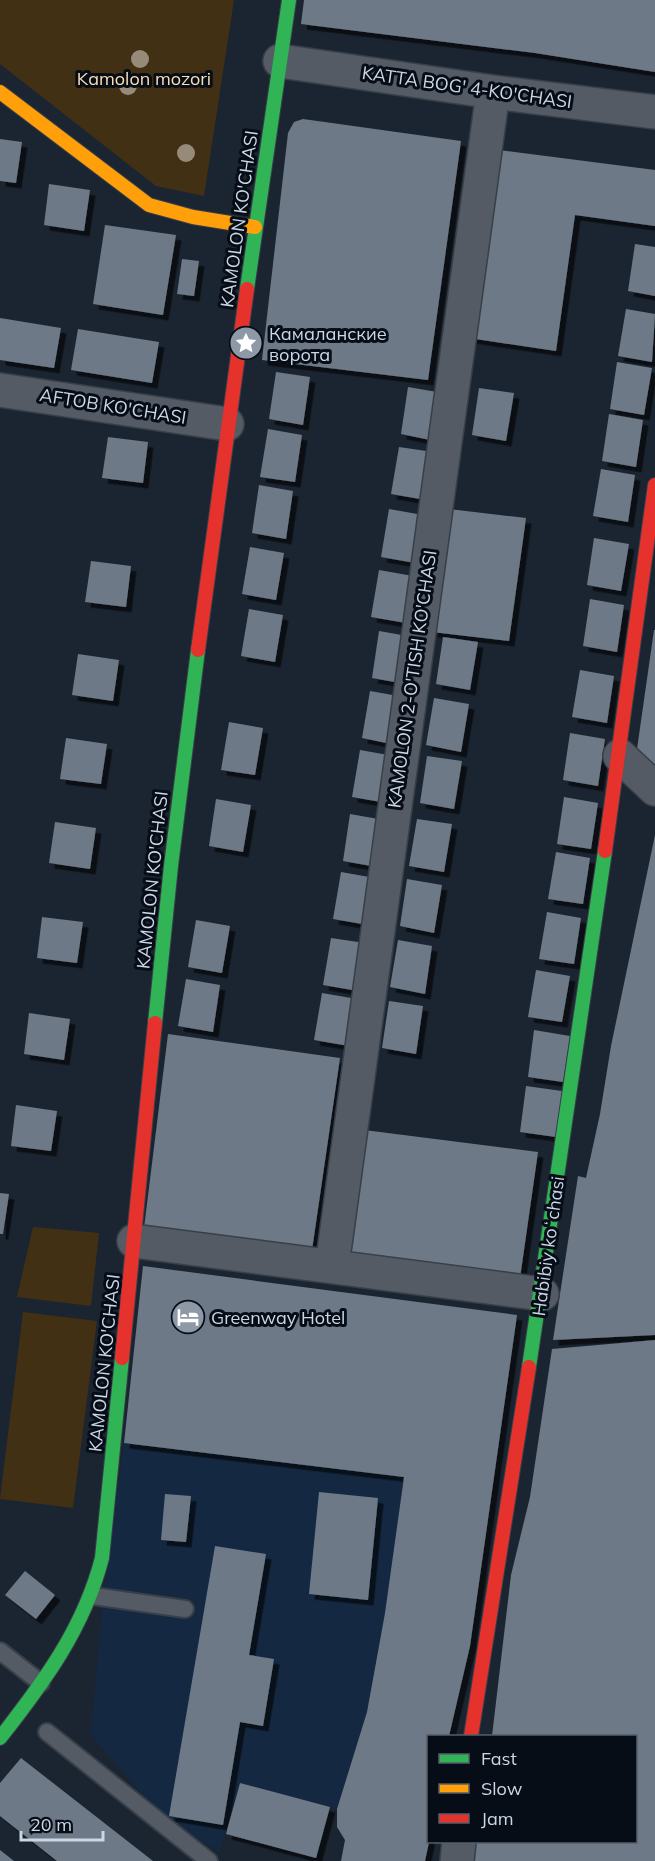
<svg xmlns="http://www.w3.org/2000/svg" width="655" height="1861" font-family="Mulish,sans-serif">
  <style>
    .built { fill: #142842 }
    .green { fill: #413013 }
    .building { fill: #6d7987; filter: url(#shadow) }
    .lines { fill: none; stroke-linecap: round; stroke-linejoin: round }
    .lane-casing { stroke: #373f49; stroke-width: 20 }
    .street-casing { stroke: #373f49; stroke-width: 36 }
    .fast-casing { stroke: #373f49; stroke-width: 16 }
    .slow-casing { stroke: #373f49; stroke-width: 16 }
    .jam-casing { stroke: #373f49; stroke-width: 16 }
    .lane { stroke: #545b65; stroke-width: 16 }
    .street { stroke: #545b65; stroke-width: 33 }
    .fast { stroke: #30b455; stroke-width: 14 }
    .slow { stroke: #ff9f0a; stroke-width: 14 }
    .jam { stroke: #e5322d; stroke-width: 14 }
    .tree { fill: #968b79 }
    .labels { text-anchor: middle; dominant-baseline: central; stroke-width: 6; stroke-linejoin: round; paint-order: stroke }
    .park-label { font-size: 18px; fill: #fbdeb4; stroke: #060d17 }
    .street-label { font-size: 18px; fill: #ccd7e6; stroke: #060d17 }
    .poi-label { font-size: 18px; fill: #ccd7e6; stroke: #060d17; text-anchor: start }
  </style>
  <defs>
    <filter id="shadow"><feDropShadow dx="5.5" dy="5.5" stdDeviation="0" flood-color="#0009"/></filter>
  </defs>
  <rect width="100%" height="100%" fill="#1b2531"/>
  <path class="built" d="M124,1443L404,1477L385,1613L367,1712L337,1809L240,1783L220,1852L162,1818L91,1735L103,1597Z"/>
  <path class="green" d="M0,0H234L204,196L156,186L0,64Z
    M33,1227L99,1233L91,1306L17,1297Z
    M23,1312L97,1321L73,1508L0,1499Z"/>
  <path class="building" d="M304,0H655V72L535,53L301,24Z
    M303,119L461,141L428,380L262,360L288,133L294,122Z
    M0,139L22,142L16,183L0,181Z
    M499,150L655,170V226L575,215L556,351L469,338Z
    M49,184L90,190L84,231L44,225Z
    M105,225L176,235L163,315L93,304Z
    M635,244L655,247V296L628,291Z
    M182,259L199,261L194,296L177,294Z
    M626,309L655,314L652,362L618,356Z
    M0,318L61,328L54,368L0,360Z
    M78,329L159,342L152,383L71,370Z
    M617,362L652,368L644,415L610,409Z
    M276,372L310,377L303,425L269,419Z
    M408,387L443,393L435,441L401,434Z
    M479,388L514,393L506,441L472,435Z
    M609,414L643,420L636,467L602,461Z
    M268,429L302,435L295,482L260,477Z
    M108,437L148,442L143,483L102,478Z
    M399,447L433,452L426,500L391,494Z
    M601,469L635,475L628,522L593,516Z
    M259,485L293,491L286,539L252,533Z
    M389,509L423,515L415,563L381,557Z
    M449,509L526,518L509,641L432,632Z
    M594,538L629,544L621,591L587,585Z
    M250,547L284,553L276,600L242,594Z
    M91,561L131,566L126,607L85,602Z
    M379,570L413,576L406,623L371,617Z
    M590,599L624,605L617,652L583,646Z
    M249,609L283,615L275,662L241,656Z
    M654,630H655V766L637,749Z
    M379,631L413,637L406,684L372,678Z
    M443,637L478,642L470,690L436,684Z
    M78,654L119,660L113,701L72,695Z
    M580,670L614,676L607,723L572,717Z
    M370,691L404,697L396,745L362,738Z
    M434,698L469,704L461,752L426,745Z
    M229,722L263,728L255,775L221,770Z
    M570,733L605,739L598,786L563,780Z
    M66,738L107,744L101,784L60,779Z
    M360,750L394,756L387,803L352,797Z
    M427,756L462,761L454,809L420,803Z
    M564,797L598,803L591,849L557,844Z
    M216,799L251,805L243,852L209,846Z
    M350,814L384,820L377,867L343,861Z
    M417,819L452,824L444,872L409,866Z
    M55,822L96,828L90,869L49,863Z
    M655,835V1335L553,1340L578,1176L586,1178L600,1114L611,1046Z
    M556,852L590,858L583,904L548,899Z
    M341,872L375,878L368,925L333,919Z
    M407,879L442,885L434,933L400,926Z
    M547,912L581,918L574,964L539,959Z
    M42,917L83,922L77,963L37,958Z
    M196,920L230,926L222,973L188,967Z
    M331,938L365,943L358,991L323,985Z
    M398,940L432,946L425,994L390,987Z
    M536,970L570,976L562,1022L528,1017Z
    M186,979L220,985L213,1032L178,1026Z
    M322,993L357,999L349,1046L314,1040Z
    M389,1001L423,1006L416,1054L382,1048Z
    M29,1013L70,1019L64,1060L24,1054Z
    M534,1030L570,1036L563,1082L528,1077Z
    M168,1034L340,1058L312,1250L144,1228Z
    M526,1086L562,1091L556,1137L520,1132Z
    M16,1105L57,1111L51,1151L11,1146Z
    M364,1130L538,1152L520,1278L346,1256Z
    M0,1193L9,1194L3,1234H0Z
    M143,1266L517,1315L470,1646L449,1736H428L429,1842L425,1861H341L345,1840L337,1827V1809L367,1712L385,1613L404,1477L124,1443Z
    M655,1340V1861H475L473,1854L475,1842H636V1736H492L511,1575L530,1497L552,1349Z
    M319,1492L378,1498L368,1600L309,1594Z
    M165,1494L191,1496L186,1542L161,1540Z
    M215,1546L266,1554L249,1655L274,1659L263,1726L240,1722L223,1825L169,1816Z
    M25,1571L55,1595L36,1619L5,1595Z
    M21,1758L153,1861H57L0,1816V1783Z
    M240,1783L330,1807L316,1858L226,1834Z
    M0,1850L14,1861H0Z"/>
  <g class="lines">
    <defs>
      <path id="lane" d="M93,1596L185,1609
        M0,1651L41,1683
        M47,1732L209,1861"/>
      <path id="street" d="M280,61L493,92L655,112
        M0,390L227,424
        M620,756L655,789
        M134,1241L542,1294
        M332,1266L493,92
        M457,1861L459,1842"/>
      <path id="fast" d="M247,289L289,0
        M155,1023L171,866L198,650
        M529,1367L605,851
        M0,1738C44,1682 84,1628 102,1558L122,1358"/>
      <path id="slow" d="M0,92L149,205L193,217L255,227"/>
      <path id="jam" d="M198,650L247,289
        M605,851L655,485
        M122,1358L155,1023
        M471,1736L529,1367"/>
    </defs>
    <use href="#lane" class="lane-casing"/>
    <use href="#street" class="street-casing"/>
    <use href="#fast" class="fast-casing"/>
    <use href="#slow" class="slow-casing"/>
    <use href="#jam" class="jam-casing"/>
    <use href="#lane" class="lane"/>
    <use href="#street" class="street"/>
    <use href="#fast" class="fast"/>
    <use href="#slow" class="slow"/>
    <use href="#jam" class="jam"/>
  </g>
  <g class="tree">
    <circle cx="140" cy="59" r="9"/>
    <circle cx="128" cy="86" r="9"/>
    <circle cx="186" cy="153" r="9"/>
  </g>
  <defs>
    <symbol id="sight-disc" viewBox="-11 -11 22 22"><circle r="9.5" fill="#8e99a7" stroke="#060d17"/><path d="M0-6L1.8-2.2L6-1.7L2.9 1.2L3.7 5.4L0 3.3L-3.7 5.4L-2.9 1.2L-6-1.7L-1.8-2.2Z" fill="#fff"/></symbol>
    <symbol id="hotel-disc" viewBox="-11 -11 22 22"><circle r="9.5" fill="#8e99a7" stroke="#060d17"/><path d="M-6-4.5h1.5V1H6V5H4.5V3h-9V5H-6ZM-4 0a1.8 1.8 0 1 1 3.6 0ZM.5 0V-2.5h3Q6-2.5 6 0Z" fill="#fff"/></symbol>
  </defs>
  <g fill-rule="evenodd">
    <use href="#sight-disc" x="227" y="324" width="38" height="38"/>
    <use href="#hotel-disc" x="169" y="1298" width="38" height="38"/>
  </g>
  <g class="labels">
    <g class="park-label">
      <text x="144" y="78">Kamolon mozori</text>
    </g>
    <g class="street-label">
      <text transform="translate(467 87) rotate(8)">KATTA BOG' 4-KO'CHASI</text>
      <text transform="translate(239 219) rotate(-82)">KAMOLON KO'CHASI</text>
      <text transform="translate(113 406) rotate(9)">AFTOB KO'CHASI</text>
      <text transform="translate(412 679) rotate(-82)">KAMOLON 2-O'TISH KO'CHASI</text>
      <text transform="translate(152 880) rotate(-84)">KAMOLON KO'CHASI</text>
      <text transform="translate(548 1246) rotate(-82)">Habibiy koʻchasi</text>
      <text transform="translate(104 1363) rotate(-84)">KAMOLON KO'CHASI</text>
    </g>
    <g class="poi-label">
      <text x="269" y="333">Камаланские<tspan x="269" dy="21">ворота</tspan></text>
      <text x="211" y="1317">Greenway Hotel</text>
    </g>
  </g>
  <rect x="427" y="1735" width="210" height="108" fill="#060d17" stroke="#555e6a" stroke-width="1.5"/>
  <rect x="439" y="1754" width="30" height="9" fill="#30b455" stroke="#555e6a" stroke-width="1.5"/>
  <text x="481" y="1765" font-size="18" fill="#ccd7e6">Fast</text>
  <rect x="439" y="1784" width="30" height="9" fill="#ff9f0a" stroke="#555e6a" stroke-width="1.5"/>
  <text x="481" y="1795" font-size="18" fill="#ccd7e6">Slow</text>
  <rect x="439" y="1814" width="30" height="9" fill="#e5322d" stroke="#555e6a" stroke-width="1.5"/>
  <text x="481" y="1825" font-size="18" fill="#ccd7e6">Jam</text>
  <path d="M21 1831v9h82v-9" fill="none" stroke="#ccd7e6" stroke-width="3"/>
  <text x="30" y="1831" font-size="18" fill="#ccd7e6" stroke="#060d17" stroke-width="4.5" paint-order="stroke">20 m</text>
</svg>
